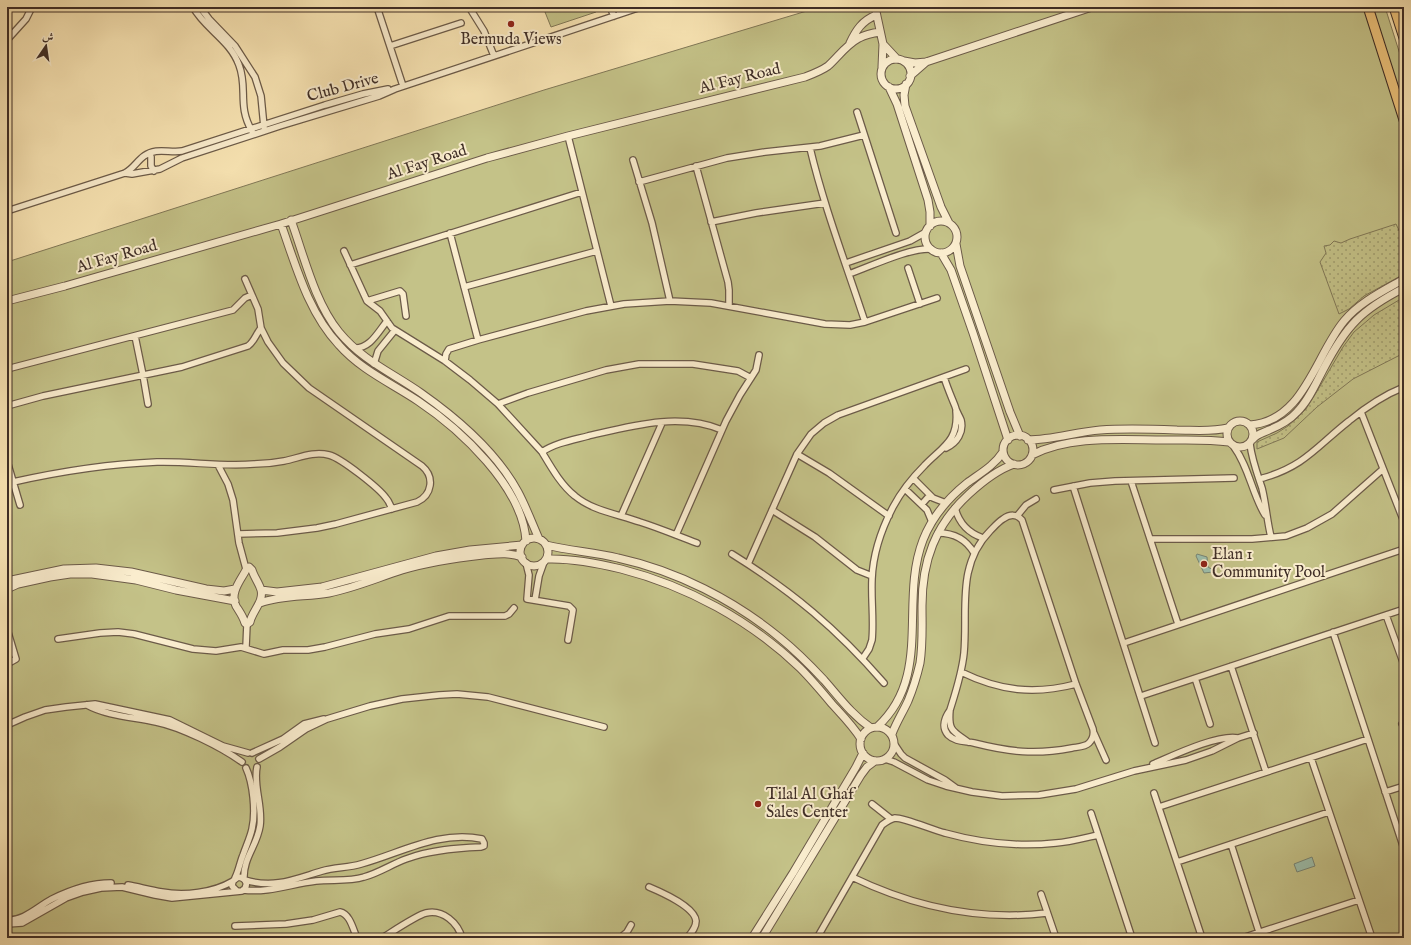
<svg xmlns="http://www.w3.org/2000/svg" width="1411" height="945" font-family="'IM FELL English',Amiri,serif">
  <style>
    .green { fill: #c4c288; stroke: #817857 }
    .garden { fill: url(#garden-dots); stroke: #817857 }
    .water { fill: #9dbfac; stroke: #778576 }
    .lines { fill: none; stroke-linecap: round; stroke-linejoin: round }
    .minor-casing { stroke: #6c5b49; stroke-width: 8 }
    .tertiary-casing { stroke: #6c5b49; stroke-width: 9 }
    .primary-casing { stroke: #3e2d26; stroke-width: 11 }
    .minor { stroke: #faedce; stroke-width: 5.5 }
    .tertiary { stroke: #faedce; stroke-width: 7 }
    .primary { stroke: #ecc27a; stroke-width: 9 }
    .poi-dot { fill: #8f2418; stroke: #faedce; stroke-width: 1.5 }
    .labels { text-anchor: middle; dominant-baseline: central; stroke-width: 4; stroke-linejoin: round; paint-order: stroke }
    .poi-label { font-size: 16px; fill: #3e2d26; stroke: #faedce; text-anchor: start }
    .street-label { font-size: 16px; fill: #3e2d26; stroke: #faedce }
  </style>
  <defs>
    <pattern id="garden-dots" width="8" height="8" patternUnits="userSpaceOnUse"><rect width="8" height="8" fill="#c4c288"/><path d="M2 2h.1M6 6h.1" fill="none" stroke="#a19e6f" stroke-width="1.8" stroke-linecap="round"/></pattern>
  </defs>
  <rect width="100%" height="100%" fill="#f8e4b3"/>
  <filter id="stains"><feTurbulence type="fractalNoise" baseFrequency=".005" numOctaves="4"/><feColorMatrix values="0 0 0 0 .2 0 0 0 0 .09 0 0 0 0 .02 0 0 0 .5 -.17"/></filter>
  <radialGradient id="worn" r=".72"><stop offset=".6" stop-color="#630" stop-opacity="0"/><stop offset="1" stop-color="#630" stop-opacity=".3"/></radialGradient>
  <path class="green" d="M543,7H598L596,12L551,27Z
    M820,7H1385L1404,67V938H7V262L544,90Z"/>
  <path class="garden" d="M1396,224L1404,241V274L1364,296L1349,309L1339,314L1320,262L1326,253L1324,246L1330,245L1334,241L1341,243L1350,239Z
    M1404,297V353L1353,379L1317,407L1284,438L1257,449V442L1277,433L1288,426L1298,417L1306,409L1316,393L1343,347L1354,332L1374,315Z"/>
  <path class="water" d="M1197,554L1207,557L1208,567L1213,570V572L1204,573L1196,556Z
    M1312,857L1315,866L1297,872L1294,864Z"/>
  <g class="lines">
    <defs>
      <path id="minor" d="M193,7C205,29 230,40 239,65C248,88 237,106 252,131
        M200,7L209,19L235,46L255,77L261,96L264,127
        M377,7L403,86
        M469,7L484,31L494,56
        M610,7L614,16
        M618,7L620,14
        M7,40L26,19L32,7
        M390,46L461,23
        M857,112L896,233
        M568,136L611,306
        M810,148C824,207 846,264 865,322
        M151,157V166L154,171
        M633,160L652,223L670,301
        M696,166L728,282L729,290V305
        M125,173L132,174L160,169L182,158L280,126L379,96L395,89L641,7
        M639,182L727,158L765,152L820,146L864,135
        M7,211L125,173C133,169 137,161 144,156C156,147 169,153 182,151L325,105L363,94L388,89
        M711,222L756,213L825,203
        M450,233L478,340
        M344,251L367,301L380,311L392,328L445,361L470,380L498,404L528,393L606,370L639,364H693L738,371L751,378
        M846,263L910,241L926,232
        M350,265L582,192
        M908,268L920,304
        M849,274C872,266 908,248 931,249
        M464,287L597,251
        M367,301L400,291L403,294L406,316
        M135,336L143,375L148,404
        M354,348C370,349 378,332 387,321
        M445,361L446,354L449,349L478,340L586,311L624,304L670,301L711,303L825,324L850,325L865,322L937,298
        M374,364L378,351L395,330
        M7,369L233,310L245,298L252,295
        M944,377C947,387 951,396 955,406C956,411 959,415 961,420C964,432 957,443 946,448
        M498,404L542,452
        M7,406L43,396L182,367L248,346C254,342 256,334 261,328
        M1361,412L1404,522
        M1250,444C1252,460 1257,473 1262,488C1266,504 1267,521 1271,537
        M1234,447C1249,467 1252,494 1265,515
        M797,454L829,473L889,516
        M7,461L20,505
        M218,465L228,484L233,500L239,543L246,569
        M913,478L933,498L946,503
        M1263,478C1305,466 1317,446 1349,421C1366,407 1384,395 1404,387
        M1131,481L1178,624
        M13,482C62,471 107,464 157,462C190,461 222,467 254,464C264,464 274,463 284,461C299,458 313,451 329,455C341,458 379,488 386,498C389,501 390,505 392,509
        M1073,486L1155,743
        M905,489L927,510L932,522
        M1054,490L1090,483L1115,481L1234,478
        M922,504L930,495
        M955,508C959,523 968,533 983,538
        M772,510L815,537L857,570L872,576
        M621,516L662,423
        M1017,516L1026,505L1036,499
        M938,533C954,533 966,539 974,553
        M238,534L277,533L317,528L336,524L417,502C432,495 435,477 422,466L309,388L283,363L268,342L261,328L258,309L245,279
        M676,535L726,421L740,395L756,370L759,355
        M1150,539H1252L1286,536L1307,528L1332,514L1383,469
        M697,543C678,536 659,528 640,522C618,514 593,511 575,496C561,485 551,467 542,452C555,443 573,440 588,436C631,426 679,412 722,430
        M732,554C793,592 837,629 884,683
        M526,563L529,575L527,599L569,606L573,610L568,640
        M748,564L797,454L811,434L824,423L838,415L966,369
        M535,600L539,576L544,562
        M1386,615L1404,665
        M7,629L16,659L7,664
        M1333,632L1404,849
        M58,639L100,633L118,632L134,634L193,649L216,651L241,647L264,654L283,650H308L325,647L375,634L409,629L449,616H505L509,614L514,608
        M1124,643L1404,549
        M246,647L247,624
        M863,658L869,649L872,640C874,620 871,600 872,579C873,554 881,530 893,507C901,492 912,478 924,466C942,447 959,441 956,411
        M1231,666L1266,772
        M961,672C1000,691 1034,695 1076,684
        M1195,678L1210,724
        M1141,696L1404,609
        M87,705C107,716 133,717 156,722C181,727 221,747 242,762
        M950,710C945,717 941,727 948,735C955,742 965,741 974,743C1010,752 1035,755 1072,748C1077,747 1085,747 1089,743C1093,739 1094,734 1093,729L1076,684L1022,520C1017,514 1010,514 1003,519C998,522 994,527 990,531C956,566 968,610 964,653C962,673 956,691 950,710C948,731 953,731 968,742
        M1402,724L1404,723
        M7,725L25,717L45,710L66,707L95,704L170,720L223,746L248,753
        M1094,733L1106,760
        M895,745L901,754L905,758L945,780L956,788
        M252,753L283,739L304,724L324,719
        M1311,758L1372,938
        M259,759L280,747L306,729L327,719L370,706L402,699L439,695L457,694L488,697L604,727
        M885,759L894,762L928,780L946,786L972,792L1002,796L1039,795L1076,789L1134,771L1186,760L1212,751L1238,738L1254,733
        M1153,764C1172,756 1218,734 1238,738
        M1385,792L1404,786
        M1154,793L1202,938
        M872,804L891,819
        M1159,807L1368,739
        M1091,813L1132,938
        M1231,844L1259,932
        M1177,862L1329,812
        M852,877C914,907 979,921 1047,913
        M235,878C239,870 240,862 243,855C246,846 250,838 252,829C256,812 253,783 246,768
        M244,879C243,858 257,846 260,826C263,806 253,786 257,767
        M128,885C139,887 150,890 162,892C184,896 213,893 233,881
        M649,887C661,892 695,907 696,921C696,928 691,933 687,938
        M243,890C269,893 291,884 316,881C332,879 348,882 364,877C379,873 392,864 406,859C430,850 456,848 481,847L484,846V843L482,839C439,830 401,853 361,864C348,868 335,867 322,871C295,879 274,889 245,880
        M1041,894L1056,938
        M7,920C24,921 37,907 52,899C70,890 91,883 111,883
        M7,924L22,923L66,898L83,892L101,888L122,887L155,895L172,898L242,891C249,886 247,878 238,877L233,881L232,886L237,891
        M235,926L286,924L313,920L340,912C350,914 353,929 357,938
        M382,938C392,932 417,915 426,913C443,909 458,923 462,938
        M620,938L627,932L631,925
        M817,938L882,825C886,822 890,819 895,818C905,818 933,830 945,833C981,843 1019,847 1056,843C1070,842 1084,838 1098,835
        M1242,938L1359,900"/>
      <path id="tertiary" d="M875,7L883,44L882,67
        M850,43C856,30 862,21 876,15
        M883,44L897,59
        M881 74a15 15 0 1 1 30 0a15 15 0 1 1-30 0Z
        M904,61L915,63L926,62L1092,7
        M910,76L926,62
        M906,84L904,95L905,106L941,207L949,223
        M889,87L897,104L928,200L930,212V226
        M291,220C304,256 315,303 339,332C363,361 391,372 421,393C458,419 496,451 518,492C526,507 532,523 539,539
        M925 237a16 16 0 1 1 32 0a16 16 0 1 1-32 0Z
        M281,224C296,266 308,312 339,345C361,370 391,383 418,401C460,429 523,487 526,541
        M956,244L960,266L1010,412L1020,436
        M941,253L951,270L973,333L1008,440
        M7,301L65,286L281,224L487,158L568,136L805,77C813,74 821,71 828,66C838,57 846,45 859,38C865,35 873,33 880,32
        M1227 434a13 13 0 1 1 26 0a13 13 0 1 1-26 0Z
        M1250,425C1304,421 1315,356 1344,321C1360,302 1383,291 1404,279
        M1003 450a15 15 0 1 1 30 0a15 15 0 1 1-30 0Z
        M1253,439C1257,434 1263,433 1269,430C1279,426 1289,421 1297,412C1309,400 1316,383 1324,368C1346,326 1361,310 1404,288
        M1028,440C1052,440 1076,432 1100,430C1126,428 1151,429 1177,430C1194,430 1211,432 1228,428
        M1032,455C1070,435 1122,440 1165,440C1186,440 1208,439 1229,442
        M520 552a14 14 0 1 1 28 0a14 14 0 1 1-28 0Z
        M546,545C570,551 594,552 618,558C677,571 734,600 780,638C796,651 810,665 824,680C839,697 852,715 871,728
        M546,559C571,558 597,563 621,569C687,586 750,620 800,668C811,679 822,692 832,704C842,715 853,726 861,739
        M249,567L252,570C254,577 259,583 261,590C264,602 252,611 250,622L247,624L245,623C243,616 239,611 236,606C229,592 242,579 247,568Z
        M7,581L64,569L96,568L131,572L206,589L224,591L235,589
        M7,589L18,584L50,577L70,574H92L136,580L176,590L235,601
        M261,590L277,592L322,587L436,556L470,550L522,545
        M260,603C282,595 306,597 329,593C354,588 377,578 402,570C428,562 456,558 483,555C496,554 509,552 522,557
        M860 744a17 17 0 1 1 34 0a17 17 0 1 1-34 0Z
        M877,727C933,676 899,602 923,540C932,517 947,499 967,483C979,474 994,466 1003,452
        M892,734C896,723 903,712 908,701C913,689 917,676 920,663C923,644 922,625 922,606C922,561 935,525 969,494C982,482 997,470 1014,464
        M752,938L793,873L856,767L863,753
        M762,938L861,775L867,767L875,761"/>
      <path id="primary" d="M1368,7L1404,120
        M1394,7L1404,38"/>
    </defs>
    <use href="#minor" class="minor-casing"/>
    <use href="#tertiary" class="tertiary-casing"/>
    <use href="#primary" class="primary-casing"/>
    <use href="#minor" class="minor"/>
    <use href="#tertiary" class="tertiary"/>
    <use href="#primary" class="primary"/>
  </g>
  <g class="poi-dot">
    <circle cx="511" cy="24" r="4"/>
    <circle cx="1204" cy="564" r="4"/>
    <circle cx="758" cy="804" r="4"/>
  </g>
  <g class="labels">
    <g class="poi-label">
      <text x="511" y="40" text-anchor="middle">Bermuda Views</text>
      <text x="1212" y="555">Elan 1<tspan x="1212" dy="18">Community Pool</tspan></text>
      <text x="766" y="795">Tilal Al Ghaf<tspan x="766" dy="18">Sales Center</tspan></text>
    </g>
    <g class="street-label">
      <text transform="translate(740 79) rotate(-14)">Al Fay Road</text>
      <text transform="translate(343 88) rotate(-15)">Club Drive</text>
      <text transform="translate(427 163) rotate(-18)">Al Fay Road</text>
      <text transform="translate(117 257) rotate(-16)">Al Fay Road</text>
    </g>
  </g>
  <rect width="1411" height="945" fill="none" stroke="#f8e4b3" stroke-width="24"/>
  <rect x="8" y="8" width="1395" height="929" fill="none" stroke="#3e2d26" stroke-width="2"/>
  <rect x="12" y="12" width="1387" height="921" fill="none" stroke="#3e2d26"/>
  <g transform="translate(46 46) rotate(13)" stroke="#faedce" stroke-width="3" paint-order="stroke">
  <path d="M0-3L7 15L0 10L-7 15Z" fill="#3e2d26"/>
  <text y="-6" font-size="11" font-weight="bold" text-anchor="middle" fill="#3e2d26">ش</text>
  </g>
  <rect width="100%" height="100%" filter="url(#stains)"/>
  <rect width="100%" height="100%" fill="url(#worn)"/>
</svg>
